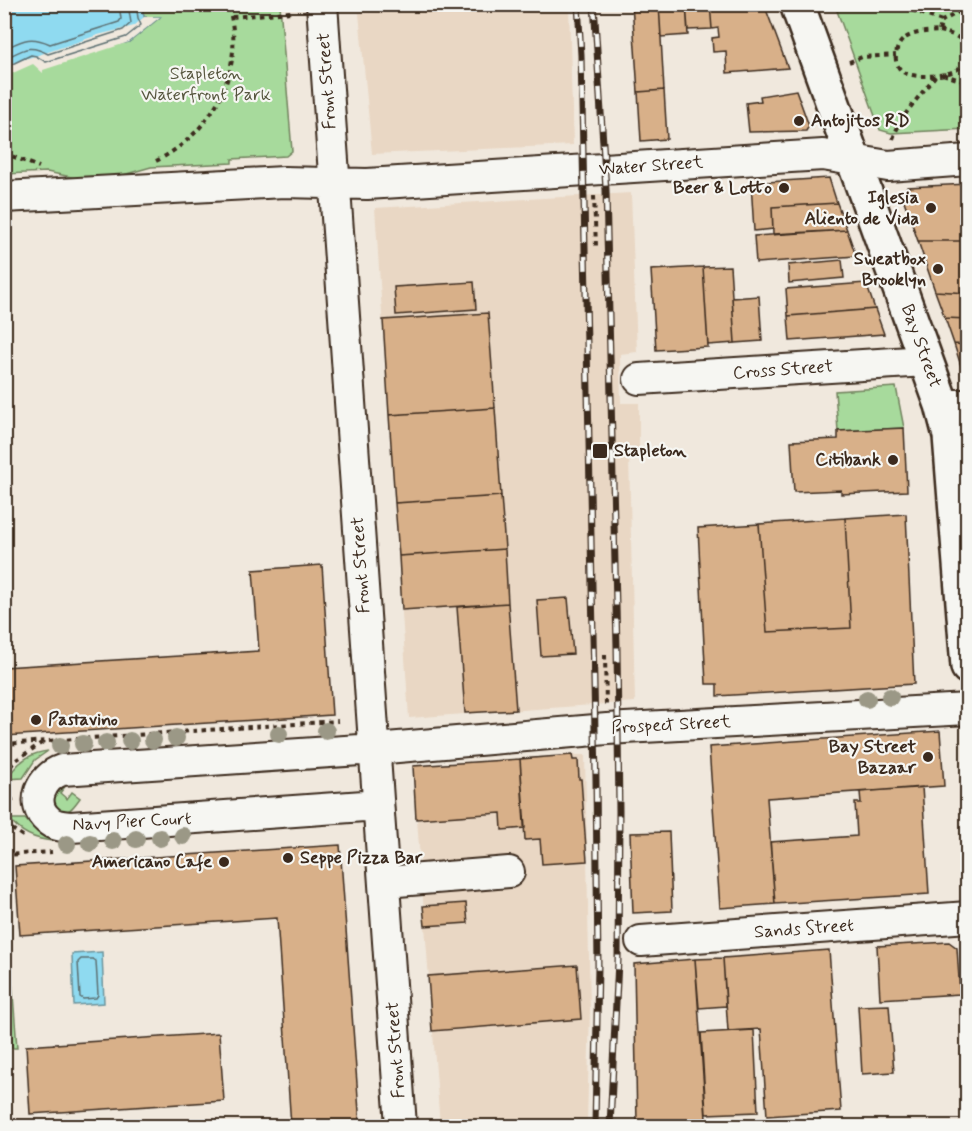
<svg xmlns="http://www.w3.org/2000/svg" width="972" height="1131" font-family="Mynerve,sans-serif">
  <style>
    .built { fill: #e9d7c4 }
    .green { fill: #a7da9c; stroke: #71825d; stroke-width: 1.5 }
    .water { fill: #8fdaf0; stroke: #6d949c; stroke-width: 1.5 }
    .pier { fill: #f0e8dd }
    .lines { fill: none; stroke-linecap: round; stroke-linejoin: round }
    .shore { stroke: #5d7072; stroke-width: 1.5 }
    .building { fill: #d8b089; stroke: #3b2a1e; stroke-width: 1.5 }
    .minor-casing { stroke: #3b2a1e; stroke-width: 34 }
    .major-casing { stroke: #3b2a1e; stroke-width: 38 }
    .path { stroke: #3b2a1e; stroke-width: 4; stroke-dasharray: 4.5 4.5; stroke-linecap: butt }
    .minor { stroke: #f6f6f2; stroke-width: 30 }
    .major { stroke: #f6f6f2; stroke-width: 33 }
    .rail-casing { stroke: #3b2a1e; stroke-width: 7 }
    .rail { stroke: #f6f6f2; stroke-width: 4.5; stroke-dasharray: 14; stroke-linecap: butt }
    .tree { fill: #9b9886 }
    .poi-dot { fill: #3b2a1e; stroke: #f6f6f2; stroke-width: 2 }
    .labels { text-anchor: middle; dominant-baseline: central; stroke-width: 4.5; stroke-linejoin: round; paint-order: stroke }
    .park-label { font-size: 18px; fill: #56563e; stroke: #f6f6f2 }
    .street-label { font-size: 18px; fill: #3b2a1e; stroke: #f6f6f2 }
    .poi-label { font-size: 18px; font-weight: bold; fill: #3b2a1e; stroke: #f6f6f2; text-anchor: end }
  </style>
  <rect width="100%" height="100%" fill="#f0e8dd"/>
  <filter id="ink" filterUnits="userSpaceOnUse"><feTurbulence type="fractalNoise" baseFrequency=".0167" numOctaves="2"/><feDisplacementMap in="SourceGraphic" scale="12" xChannelSelector="R" yChannelSelector="G"/><feConvolveMatrix kernelMatrix="1 2 1 2 8 2 1 2 1" color-interpolation-filters="sRGB"/></filter>
  <g filter="url(#ink)">
    <path class="built" d="M504,5H569L573,145L372,154L359,13Z
      M631,193L637,352L620,354L621,403H639V454L629,456L635,702L409,718L375,208Z
      M572,755H585L590,1010L587,1123L535,1126H440L413,766Z"/>
    <path class="green" d="M840,4L967,5V129L891,133L880,130L836,8Z
      M142,5H280L292,151L286,156L232,159V163L151,167L116,177L86,180L47,172L5,174V74L33,60L129,42L159,18L144,17Z
      M896,387L904,428L838,431L835,391Z
      M48,751L35,760L23,778L7,779C16,763 30,753 48,751Z
      M70,780L60,793L67,799L72,792L80,798C73,807 70,814 58,811L48,794Z
      M10,819H25L39,833L54,841C36,840 21,834 10,819Z
      M9,940L17,1048H12L5,941Z"/>
    <path class="water" d="M5,5H142L144,17H160L129,42L33,61L5,74Z
      M102,952L104,1003L74,1005L72,954Z"/>
    <path class="pier" d="M144,17H160L129,42L43,70V73L33,64L4,77L5,65L48,52L98,35L134,26Z"/>
    <g class="lines">
      <path class="shore" d="M4,49C23,40 30,35 50,44L119,22L121,19L119,4
        M4,59C23,50 29,43 48,54L123,30L131,23L128,4
        M4,68L31,55L36,56L46,62L126,37L141,25L138,18L136,4
        M81,959H93L96,961L98,995L96,998L83,999L80,997L78,962Z"/>
    </g>
    <path class="building" d="M632,4H659L664,90L638,92Z
      M659,4H686L688,35L661,37Z
      M686,4H710L712,29L688,30Z
      M710,4H764L788,68L727,73L726,51L713,52L712,38L719,37L718,28L712,29Z
      M664,90L667,139L641,141L638,92Z
      M796,90L809,126L806,131L749,132L746,103L761,101L760,96Z
      M829,178L837,203L772,207L773,229L754,231L751,183Z
      M968,184V241H918L902,195L907,187Z
      M837,203L847,230L773,234L772,207Z
      M847,230L856,256L756,263L754,236Z
      M918,241H968V293L935,291Z
      M842,260L844,278L789,283L788,265Z
      M730,266L735,343L708,345L703,267Z
      M703,267L708,347L656,350L651,270Z
      M474,282L476,309L396,315L394,287Z
      M866,283L875,309L788,316L786,289Z
      M935,291L968,293V319L945,318Z
      M759,296L762,341L735,343L732,298Z
      M875,309L884,334L790,341L788,316Z
      M488,313L495,408L389,415L383,320Z
      M945,318L968,319V345L954,344Z
      M954,344L968,345V369H962Z
      M495,408L501,496L395,503L389,415Z
      M904,428L907,491L841,494V490L794,492L791,441L838,439V431Z
      M501,496L505,549L399,556L395,503Z
      M906,514L914,684L717,696V684H706L698,528L759,524L767,632L851,628L845,518Z
      M845,518L851,628L767,632L759,524Z
      M505,549L508,603L402,610L399,556Z
      M322,565L332,715L5,736L4,667L259,651L253,570Z
      M568,598L573,654L541,656L537,600Z
      M508,603L516,710L465,713L457,607Z
      M940,731L944,786L767,798L775,904L720,908L709,747Z
      M572,755L573,760H578L579,779H581L587,861L542,864L540,839L525,840L520,759Z
      M520,759L525,828L502,830L501,813L416,819L413,766Z
      M922,787L929,894L775,904L770,842L857,836L855,803H861L860,792Z
      M669,832L672,911L633,913L630,833Z
      M340,845L360,1126H291L277,918L20,935L15,866Z
      M466,903L468,923L425,926L423,906Z
      M949,942L957,948L960,994L880,999L877,946Z
      M829,950L841,1111L767,1116L761,1029L728,1031L723,958Z
      M723,958L726,1006L699,1008L695,959Z
      M695,959L706,1119L637,1124L634,964Z
      M577,965L581,1019L432,1031L428,976Z
      M889,1005L894,1072L862,1074L858,1006Z
      M754,1030L758,1112L706,1114L701,1033Z
      M219,1033L224,1101L30,1114L26,1046Z"/>
    <g class="lines">
      <defs>
        <path id="minor" d="M322,4L401,1126
          M4,197L284,182L367,184L823,155L888,166L968,160
          M639,379L926,361
          M942,405H968
          M378,805L71,827C64,826 54,826 48,820C29,804 41,777 62,770L375,749L607,729L968,709
          M385,882L509,872
          M641,941L968,917"/>
        <path id="major" d="M797,4L942,405L950,436L968,667"/>
      </defs>
      <use href="#minor" class="minor-casing"/>
      <use href="#major" class="major-casing"/>
      <path class="path" d="M895,4L942,21
        M232,17L291,12
        M939,31C954,34 969,39 965,57C964,61 962,66 958,69C949,76 913,79 903,72C898,68 895,62 896,56C897,32 922,32 939,31Z
        M939,31L942,21L968,7
        M849,62L862,57L896,55
        M943,74L968,83
        M893,139C901,114 920,97 935,76
        M4,153L39,167
        M156,161C214,132 247,68 228,4
        M594,196L596,246
        M605,655L606,705
        M4,744L338,721
        M4,773L16,760L43,742
        M4,801L14,800
        M4,824L26,838
        M4,855L52,852"/>
      <use href="#minor" class="minor"/>
      <use href="#major" class="major"/>
      <defs>
        <path id="rail" d="M578,4L581,55L596,779L598,966L595,1126
          M594,4L606,190L617,647L619,811L618,961L610,1126"/>
      </defs>
      <use href="#rail" class="rail-casing"/>
      <use href="#rail" class="rail"/>
    </g>
    <g class="tree">
      <circle cx="890" cy="697" r="9"/>
      <circle cx="867" cy="699" r="9"/>
      <circle cx="326" cy="731" r="9"/>
      <circle cx="279" cy="734" r="9"/>
      <circle cx="176" cy="738" r="9"/>
      <circle cx="153" cy="740" r="9"/>
      <circle cx="130" cy="741" r="9"/>
      <circle cx="106" cy="743" r="9"/>
      <circle cx="83" cy="744" r="9"/>
      <circle cx="60" cy="746" r="9"/>
      <circle cx="183" cy="836" r="9"/>
      <circle cx="160" cy="838" r="9"/>
      <circle cx="136" cy="839" r="9"/>
      <circle cx="113" cy="841" r="9"/>
      <circle cx="90" cy="843" r="9"/>
      <circle cx="67" cy="844" r="9"/>
    </g>
  </g>
  <g class="poi-dot">
    <circle cx="799" cy="121" r="6"/>
    <circle cx="784" cy="188" r="6"/>
    <circle cx="931" cy="208" r="6"/>
    <circle cx="938" cy="269" r="6"/>
    <rect x="592" y="443" width="16" height="16" rx="3"/>
    <circle cx="893" cy="460" r="6"/>
    <circle cx="36" cy="720" r="6"/>
    <circle cx="928" cy="757" r="6"/>
    <circle cx="288" cy="858" r="6"/>
    <circle cx="224" cy="862" r="6"/>
  </g>
  <g class="labels">
    <g class="park-label">
      <text x="206" y="74">Stapleton<tspan x="206" dy="21">Waterfront Park</tspan></text>
    </g>
    <g class="street-label">
      <text transform="translate(327 81) rotate(-94)">Front Street</text>
      <text transform="translate(651 166) rotate(-4)">Water Street</text>
      <text transform="translate(921 346) rotate(70)">Bay Street</text>
      <text transform="translate(783 370) rotate(-4)">Cross Street</text>
      <text transform="translate(361 565) rotate(-94)">Front Street</text>
      <text transform="translate(671 725) rotate(-3)">Prospect Street</text>
      <text transform="translate(132 822) rotate(-3)">Navy Pier Court</text>
      <text transform="translate(804 929) rotate(-4)">Sands Street</text>
      <text transform="translate(396 1050) rotate(-94)">Front Street</text>
    </g>
    <g class="poi-label">
      <text x="811" y="121" text-anchor="start">Antojitos RD</text>
      <text x="772" y="188">Beer &amp; Lotto</text>
      <text x="919" y="198">Iglesia<tspan x="919" dy="21">Aliento de Vida</tspan></text>
      <text x="926" y="259">Sweatbox<tspan x="926" dy="21">Brooklyn</tspan></text>
      <text x="614" y="451" text-anchor="start">Stapleton</text>
      <text x="881" y="460">Citibank</text>
      <text x="48" y="720" text-anchor="start">Pastavino</text>
      <text x="916" y="747">Bay Street<tspan x="916" dy="21">Bazaar</tspan></text>
      <text x="300" y="858" text-anchor="start">Seppe Pizza Bar</text>
      <text x="212" y="862">Americano Cafe</text>
    </g>
  </g>
  <rect width="972" height="1131" fill="none" stroke="#f6f6f2" stroke-width="24"/>
  <rect x="12" y="12" width="948" height="1107" fill="none" stroke="#3b2a1e" stroke-width="2" filter="url(#ink)"/>
</svg>
